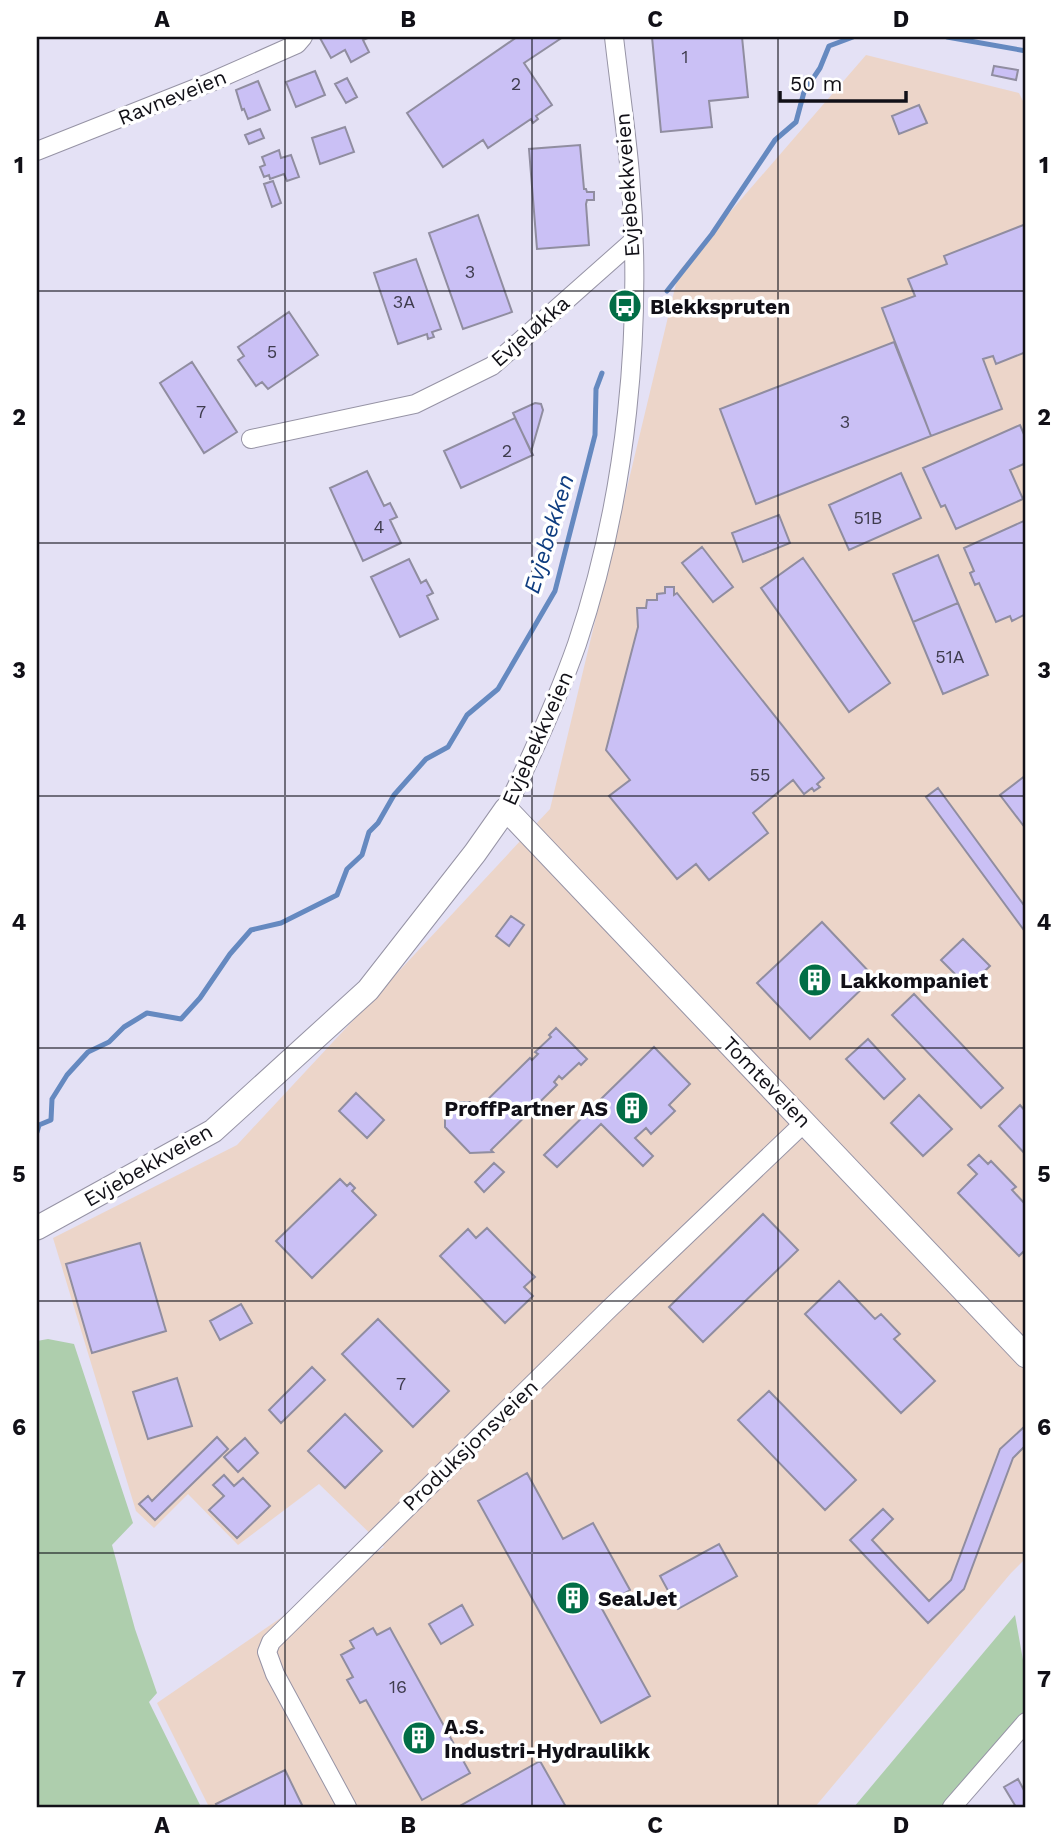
<svg xmlns="http://www.w3.org/2000/svg" width="1063" height="1844" font-family="'Work Sans',sans-serif">
  <style>
    .industrial { fill: #ecd5c9 }
    .green { fill: #aecead }
    .lines { fill: none; stroke-linecap: round; stroke-linejoin: round }
    .stream { stroke: #6589c0; stroke-width: 5 }
    .building { fill: #cac0f5; stroke: #908da0; stroke-width: 2 }
    .street-casing { stroke: #9693a5; stroke-width: 20 }
    .secondary-casing { stroke: #9693a5; stroke-width: 25 }
    .street { stroke: #fff; stroke-width: 18 }
    .secondary { stroke: #fff; stroke-width: 23 }
    .grid { fill: none; stroke: #111017; stroke-width: 2; stroke-opacity: 0.55 }
    .labels { text-anchor: middle; dominant-baseline: central; stroke-width: 7; stroke-linejoin: round; paint-order: stroke }
    .number-label { font-size: 18px; fill: #3f3c4e }
    .street-label { font-size: 21px; fill: #111017; stroke: #fff }
    .poi-label { font-size: 21px; font-weight: bold; fill: #111017; stroke: #fff; text-anchor: start }
    .water-label { font-size: 23px; font-style: italic; fill: #0f3d80; stroke: #fff }
    .neatline { fill: none; stroke: #111017; stroke-width: 2.5 }
    .grid-label { font-size: 23px; text-anchor: middle; font-weight: bold; fill: #111017 }
  </style>
  <rect width="100%" height="100%" fill="#e4e1f5"/>
  <path class="industrial" d="M866,55L1019,93L1026,107V1558L1011,1573L815,1807H209L157,1703L384,1547L319,1484L238,1545L188,1494L154,1528L136,1511L53,1238L237,1145L550,809L679,271Z"/>
  <path class="green" d="M48,1339L74,1344L133,1523L112,1545L135,1629L157,1693L149,1702L201,1807H37V1341Z
    M1015,1615L1026,1677V1722L952,1807H854Z"/>
  <g class="lines">
    <path class="stream" d="M947,37L1026,51
      M667,291L712,234L775,140L796,122L804,92L820,68L829,46L853,37
      M37,1132L39,1125L51,1120L52,1099L67,1075L88,1052L109,1042L124,1027L147,1013L181,1019L200,998L230,954L251,930L281,923L337,895L347,869L362,855L369,832L378,823L394,795L426,759L448,747L467,715L498,689L555,591L595,435L596,389L602,373"/>
  </g>
  <path class="building" d="M323,37H370L363,40L369,52L351,62L345,50L331,58L320,38Z
    M517,37H563L524,63L552,105L536,116L538,119L533,123L531,119L488,148L483,140L443,167L407,113Z
    M652,37H742L748,97L709,101L712,127L661,132Z
    M994,66L1018,70L1016,80L992,75Z
    M315,71L325,95L296,107L286,82Z
    M347,78L357,97L346,103L335,84Z
    M258,81L270,110L248,119L244,109L242,110L236,90Z
    M919,105L927,123L899,134L892,116Z
    M345,127L354,152L320,164L312,138Z
    M260,129L264,138L249,144L245,135Z
    M580,145L584,189H586L587,192H594V200H587L586,204L589,245L537,249L529,149Z
    M279,150L281,158L291,155L299,177L287,181L284,174L270,179L269,175L264,177L260,167L265,165L262,157Z
    M273,181L281,203L272,207L264,184Z
    M478,215L512,312L463,329L429,233Z
    M1026,224V352L996,364L993,356L983,359L1002,409L931,436L882,308L915,296L908,279L947,264L944,256Z
    M416,259L441,329L432,332L434,337L428,339L427,334L398,344L374,273Z
    M289,312L318,355L268,389L262,382L256,386L238,360L244,356L238,347Z
    M894,342L931,436L756,504L720,409Z
    M192,362L237,432L204,453L160,383Z
    M535,403L541,404L543,410L531,452L513,413Z
    M515,418L533,455L461,488L444,451Z
    M1020,425L1026,439V463L1010,470L1023,499L956,529L945,505L941,507L923,468Z
    M367,471L384,506L390,503L397,517L390,520L401,543L363,561L330,488Z
    M901,473L921,518L849,550L829,505Z
    M779,515L790,543L743,562L732,533Z
    M1026,520V614L1012,621L1010,616L996,622L979,583L975,585L970,573L974,571L964,548Z
    M702,547L733,587L713,602L682,563Z
    M938,555L958,603L913,622L893,574Z
    M803,558L890,683L849,712L761,588Z
    M409,559L421,583L426,580L433,593L427,596L438,619L400,637L371,577Z
    M665,587H674V595L677,593L824,778L817,784L820,787L814,791L812,788L804,794L793,780L753,813L768,833L709,880L696,864L677,879L609,796L630,780L606,750L638,627L637,608H646L647,600H657V594L665,593Z
    M958,603L988,675L943,694L913,622Z
    M1026,775V829L1000,795Z
    M938,788L1026,908V933L926,797Z
    M511,916L524,925L509,946L496,936Z
    M822,922L874,977L810,1039L757,983Z
    M963,939L990,966L968,987L941,960Z
    M914,994L1003,1088L981,1108L892,1015Z
    M556,1028L587,1059L581,1065L579,1063L562,1079L559,1076L554,1082L557,1085L491,1150L493,1152L470,1153L445,1127V1116L450,1107L459,1102H470L478,1109L530,1058L532,1060L538,1054L535,1052L551,1037L549,1035Z
    M868,1039L905,1079L884,1099L846,1059Z
    M654,1047L690,1084L669,1105L675,1111L651,1134L646,1128L635,1138L653,1156L643,1166L601,1124L557,1167L544,1155Z
    M356,1093L384,1120L367,1138L339,1111Z
    M919,1095L952,1129L923,1156L891,1123Z
    M1020,1105L1026,1112V1155L999,1126Z
    M979,1155L988,1164L991,1161L1016,1187L1012,1190L1026,1205V1249L1019,1256L958,1193L977,1174L968,1165Z
    M494,1163L504,1172L484,1192L475,1182Z
    M340,1179L347,1186L350,1183L355,1188L352,1191L376,1215L312,1278L276,1241Z
    M763,1214L798,1250L703,1342L669,1307Z
    M487,1228L535,1277L524,1287L533,1296L505,1323L440,1256L468,1229L476,1238Z
    M140,1243L166,1331L92,1353L66,1264Z
    M839,1281L875,1319L881,1314L900,1334L894,1339L935,1381L901,1413L805,1314Z
    M241,1304L252,1323L220,1340L210,1321Z
    M378,1319L449,1391L413,1427L342,1354Z
    M312,1367L325,1380L281,1423L269,1410Z
    M177,1378L192,1426L148,1439L133,1392Z
    M769,1391L856,1480L825,1510L738,1420Z
    M345,1414L382,1451L345,1488L308,1451Z
    M1024,1427L1026,1429V1445L1013,1458L964,1589L928,1623L850,1540L883,1509L893,1519L872,1540L929,1601L951,1580L1000,1449Z
    M217,1437L228,1449L155,1520L139,1504L148,1496L152,1501Z
    M245,1438L258,1453L238,1472L224,1457Z
    M527,1473L563,1539L593,1523L630,1590L601,1607L650,1696L601,1723L478,1501Z
    M224,1475L234,1486L243,1478L270,1506L237,1538L209,1510L224,1496L213,1485Z
    M719,1544L737,1576L678,1609L660,1576Z
    M462,1605L473,1625L441,1644L429,1624Z
    M373,1628L377,1635L390,1628L470,1773L422,1800L366,1700L360,1703L347,1680L353,1677L341,1655L354,1648L350,1641Z
    M540,1761L566,1807H458Z
    M285,1770L303,1807H218L216,1804Z
    M1018,1779L1026,1794V1807H1016L1004,1787Z"/>
  <g class="lines">
    <defs>
      <path id="street" d="M37,151L211,82L297,44L303,37
        M251,439L415,404L492,366L633,241
        M506,809C532,755 557,701 577,644C627,496 643,329 630,174C626,128 619,82 614,37
        M347,1807L275,1674L267,1652L271,1642L609,1309L805,1122
        M952,1807L1026,1722"/>
      <path id="secondary" d="M37,1228L213,1131L368,990L475,853L506,809L1026,1356"/>
    </defs>
    <use href="#street" class="street-casing"/>
    <use href="#secondary" class="secondary-casing"/>
    <use href="#street" class="street"/>
    <use href="#secondary" class="secondary"/>
  </g>
  <path class="grid" d="M285,37V1807M532,37V1807M778,37V1807M37,291H1026M37,543H1026M37,796H1026M37,1048H1026M37,1301H1026M37,1553H1026"/>
  <defs>
    <symbol id="bus-disc" viewBox="-11 -11 22 22"><circle r="9.5" fill="#026e46" stroke="#fff"/><path d="M-5-6H5V4H4V6H2V4H-2V6H-4V4H-5ZM-3.5-4V0h7V-4ZM-3.5 1.2v1.5H-2V1.2ZM2 1.2v1.5H3.5V1.2Z" fill="#fff"/></symbol>
    <symbol id="building-disc" viewBox="-11 -11 22 22"><circle r="9.5" fill="#026e46" stroke="#fff"/><path d="M-4-6H4V6H1V3H-1V6H-4ZM-2.5-4.3h1.7v1.8h-1.7ZM.8-4.3h1.7v1.8H.8ZM-2.5-1h1.7V.8h-1.7ZM.8-1h1.7V.8H.8Z" fill="#fff"/></symbol>
  </defs>
  <g fill-rule="evenodd">
    <use href="#bus-disc" x="606" y="287" width="38" height="38"/>
    <use href="#building-disc" x="796" y="961" width="38" height="38"/>
    <use href="#building-disc" x="613" y="1089" width="38" height="38"/>
    <use href="#building-disc" x="554" y="1579" width="38" height="38"/>
    <use href="#building-disc" x="400" y="1719" width="38" height="38"/>
  </g>
  <g class="labels">
    <g class="number-label">
      <text x="685" y="56">1</text>
      <text x="516" y="83">2</text>
      <text x="470" y="271">3</text>
      <text x="404" y="301">3A</text>
      <text x="272" y="351">5</text>
      <text x="201" y="411">7</text>
      <text x="845" y="421">3</text>
      <text x="507" y="450">2</text>
      <text x="868" y="517">51B</text>
      <text x="379" y="526">4</text>
      <text x="950" y="656">51A</text>
      <text x="760" y="774">55</text>
      <text x="401" y="1383">7</text>
      <text x="398" y="1686">16</text>
    </g>
    <g class="street-label">
      <text transform="translate(172 97) rotate(-22)">Ravneveien</text>
      <text transform="translate(627 185) rotate(-94)">Evjebekkveien</text>
      <text transform="translate(530 331) rotate(-41)">Evjeløkka</text>
      <text transform="translate(537 738) rotate(-66)">Evjebekkveien</text>
      <text transform="translate(767 1082) rotate(46)">Tomteveien</text>
      <text transform="translate(148 1165) rotate(-30)">Evjebekkveien</text>
      <text transform="translate(470 1445) rotate(-44)">Produksjonsveien</text>
    </g>
    <g class="poi-label">
      <text x="650" y="306">Blekkspruten</text>
      <text x="840" y="980">Lakkompaniet</text>
      <text x="608" y="1108" text-anchor="end">ProffPartner AS</text>
      <text x="598" y="1598">SealJet</text>
      <text x="444" y="1726">A.S.<tspan x="444" dy="24">Industri-Hydraulikk</tspan></text>
    </g>
    <g class="water-label">
      <text transform="translate(549 534) rotate(-73)">Evjebekken</text>
    </g>
  </g>
  <rect width="1063" height="1844" fill="none" stroke="#ffffff" stroke-width="77"/>
  <path d="M780 91v10h126v-10" fill="none" stroke="#111017" stroke-width="3.5"/>
  <text x="790" y="91" font-size="21" fill="#111017" stroke="#ffffff" stroke-width="5" paint-order="stroke">50 m</text>
  <rect x="38" y="38" width="986" height="1768" class="neatline"/>
  <g class="grid-label">
    <text x="162" y="27">A</text>
    <text x="408" y="27">B</text>
    <text x="655" y="27">C</text>
    <text x="901" y="27">D</text>
    <text x="19" y="173">1</text>
    <text x="1044" y="173">1</text>
    <text x="19" y="425">2</text>
    <text x="1044" y="425">2</text>
    <text x="19" y="678">3</text>
    <text x="1044" y="678">3</text>
    <text x="19" y="930">4</text>
    <text x="1044" y="930">4</text>
    <text x="19" y="1182">5</text>
    <text x="1044" y="1182">5</text>
    <text x="19" y="1435">6</text>
    <text x="1044" y="1435">6</text>
    <text x="19" y="1687">7</text>
    <text x="1044" y="1687">7</text>
    <text x="162" y="1833">A</text>
    <text x="408" y="1833">B</text>
    <text x="655" y="1833">C</text>
    <text x="901" y="1833">D</text>
  </g>
</svg>
